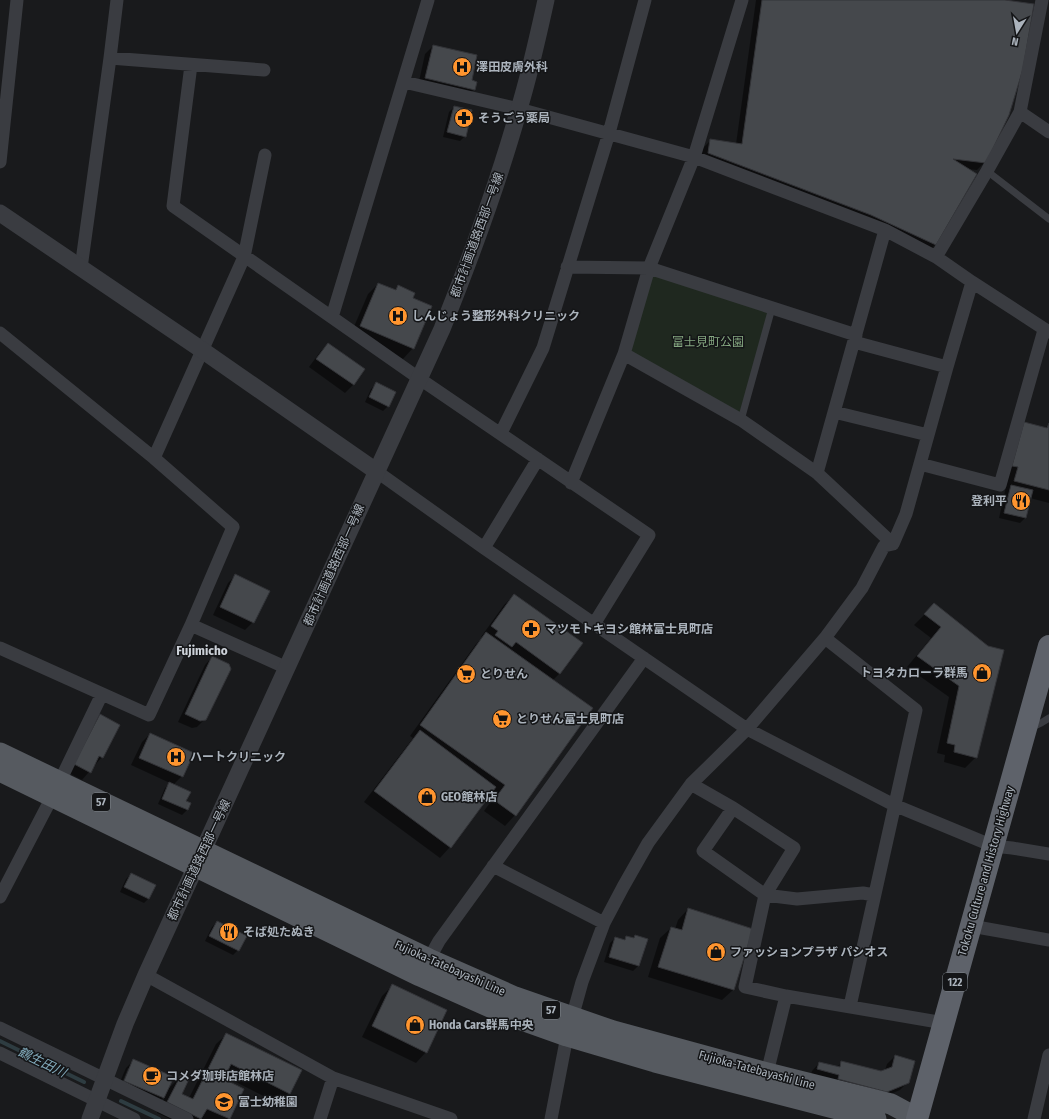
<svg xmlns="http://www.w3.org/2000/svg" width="1049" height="1119" font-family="'Fira Sans Condensed','Noto Sans JP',sans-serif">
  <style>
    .green { fill: #1f281f }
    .shadow { fill: #0007; fill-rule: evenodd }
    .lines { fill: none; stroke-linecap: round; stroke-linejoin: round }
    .stream { stroke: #2e3c41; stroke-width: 4 }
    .building { fill: #45484c; stroke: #333438 }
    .service { stroke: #3a3c41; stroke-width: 7 }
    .minor { stroke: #3a3c41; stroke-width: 13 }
    .tertiary { stroke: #3a3c41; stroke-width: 17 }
    .primary { stroke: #565a60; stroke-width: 21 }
    .trunk { stroke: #5e626a; stroke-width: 22 }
    .labels { text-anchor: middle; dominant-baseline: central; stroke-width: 3; stroke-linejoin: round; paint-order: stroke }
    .shield { fill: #141517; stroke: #7e848a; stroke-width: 1 }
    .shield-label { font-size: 11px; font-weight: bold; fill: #abb3bc }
    .poi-label { font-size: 12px; font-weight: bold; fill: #abb3bc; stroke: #141517; text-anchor: start }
    .street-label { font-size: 12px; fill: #abb3bc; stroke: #141517 }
    .park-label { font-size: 12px; fill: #85a881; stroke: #141517 }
    .neighbourhood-label { font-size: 13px; font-weight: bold; fill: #ccd1d8; stroke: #141517 }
    .water-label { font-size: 13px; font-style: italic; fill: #80a8b9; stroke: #141517 }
  </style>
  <rect width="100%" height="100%" fill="#191a1c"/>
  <path class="green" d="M649,268L772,308L741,420L624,354Z"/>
  <path class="shadow" d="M756,0H999L985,162L977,170L967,169L976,174L935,245L927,253L700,161L703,148L711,140L736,144Z
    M433,46L470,81L474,89L467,97L418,86L425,54Z
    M454,107L465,136L460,141L443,137L449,112Z
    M378,284L394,291L398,287L412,299L413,348L403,359L350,336L368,294Z
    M328,344L363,370L353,385L345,393L309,367L320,352Z
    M376,384L388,406L383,411L365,402L371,389Z
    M1049,424V503L1030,498L1025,518L1020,523L999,518L1008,478L1002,476Z
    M236,575L253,622L245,630L213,615L228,583Z
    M514,595L581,643L559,674L553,680L515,815L505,826L484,811L495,796L491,793L450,847L440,858L364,802L413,738L410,736L476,644L482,638L481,637L504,605Z
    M934,605L988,647L976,757L965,768L944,762L945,755L937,753L949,697L907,667L931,638L914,625Z
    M212,657L205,719L197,727L192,728L178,722L205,665Z
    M100,716L102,757L82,780L67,772L93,723Z
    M150,734L182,776L173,785L185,801L190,804L187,810L182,815L158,804L165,788L170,783L131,765L142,742Z
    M131,874L149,898L144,903L120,892L126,879Z
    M688,909L752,929L733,990L722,1000L648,977L660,938L671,928L675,929L678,920Z
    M217,922L238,950L233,955L205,941L212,927Z
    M635,936L646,940L638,966L633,971L604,962L610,943L615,938L623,941L627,937L632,939Z
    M393,985L426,1052L416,1063L362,1037L382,996Z
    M227,1034L289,1093L279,1104L224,1076L222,1080L243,1090L229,1119H170L157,1113L165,1096L156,1105L117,1089L126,1068L134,1060L167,1090L181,1076V1094L189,1098L216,1044ZM128,1068H131L123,1086L121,1085Z
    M895,1056L908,1082L900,1090L879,1099L810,1077L812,1071L819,1063L837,1067L842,1062L882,1072L885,1070L887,1064Z"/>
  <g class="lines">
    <path class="stream" d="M0,1041L84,1082
      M121,1101L159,1119"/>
  </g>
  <path class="building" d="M762,0H1005L1034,4L1023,69L1009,115L986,163L953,159L977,174L936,245L871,215L708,153L710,139L742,144Z
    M433,45L477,55L472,80L477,82L475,90L425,78Z
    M454,106L472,110L466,137L447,132Z
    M378,283L396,290L398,285L415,293L413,298L432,306L414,349L360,326Z
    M328,343L365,369L354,385L316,359Z
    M376,382L396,392L389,407L369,397Z
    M1024,422L1047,428L1049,423V490L1014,481L1018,467L1012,466Z
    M1011,485L1033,490L1026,518L1004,513Z
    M235,574L270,591L254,623L220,607Z
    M514,594L583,643L560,674L516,642L512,647L495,635L498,631L491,626Z
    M934,603L988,646L1004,650L977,758L954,752L955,745L947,743L959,686L917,656L941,627L924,614Z
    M486,632L593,708L516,816L494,800L505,785L420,725Z
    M212,656L229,664L231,669L206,720L200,721L185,714Z
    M100,714L120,725L103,758L99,756L91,773L74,764Z
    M420,730L496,787L451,848L374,791Z
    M150,733L194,753L183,777L139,758Z
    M169,782L191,792L186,801L191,803L188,810L162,799Z
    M131,873L156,885L149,899L124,887Z
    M688,908L753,929L734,990L658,967L671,927L682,930Z
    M217,921L247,936L239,951L209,936Z
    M635,935L648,939L639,966L609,957L615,937L625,940L626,936L634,938Z
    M392,984L447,1010L427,1053L372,1026Z
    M226,1033L302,1070L290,1094L231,1064L224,1079L244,1089L230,1119L207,1109L201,1119L167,1102L181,1075L189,1079L182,1094L193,1099Z
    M895,1055L915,1061L909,1083L887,1092L838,1079L839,1075L817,1069L819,1062L840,1067L841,1061L881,1071L892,1067Z
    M133,1059L174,1077L164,1098L124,1081Z"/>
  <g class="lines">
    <path class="service" d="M987,171L1049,219
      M741,420L772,308
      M1030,728L1041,723L1049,718"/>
    <path class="minor" d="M110,58L264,70
      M191,65L173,206L420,379L649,535L594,624
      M404,82L519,109L694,157L885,230L936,257L972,282L1049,332
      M1020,112L1049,132
      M0,162L17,0
      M936,257L987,171L1020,112L1042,0
      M567,267L649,268L856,335
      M81,268L110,58L117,0
      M332,317L428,0
      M0,333L154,458L233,527L191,625L149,715L0,648
      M854,342L947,367
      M624,354L741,420L817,473L893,544
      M834,412L928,435
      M501,433L543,348L609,133L645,0
      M154,458L244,257L265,155
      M920,464L1000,485L1044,330
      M376,471L484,548L747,729L894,805L993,846L1012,848L1049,854
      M817,473L885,230
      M571,483L624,354L649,268L694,157L742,0
      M484,548L538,459
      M191,625L287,668
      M825,638L916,710L850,1006
      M60,781L102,694
      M691,784L733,808L794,848L765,895L745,987L786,996L944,1023
      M733,808L703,851L765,895L797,899L863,893L874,895
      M493,866L604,923
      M0,897L52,797
      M971,926L1049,940
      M429,959L439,941L644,658
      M146,975L333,1078L451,1119
      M0,1028L187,1119
      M0,1053L134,1119
      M767,1073L786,996
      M320,1119L333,1078
      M551,1119L567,1036L582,982L604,923L623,887L648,843L691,784L747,729L825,638L862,588L884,546L893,544L906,514L947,367L972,282
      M1034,1119L1049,1055"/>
    <path class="tertiary" d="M0,213L202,350L376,471
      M90,1119L125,1024L146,975L442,329C471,257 498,184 519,109C530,73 538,36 546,0"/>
    <path class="primary" d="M0,753L429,959L515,997L613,1031L767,1073L891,1104L917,1118
      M0,771L420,976L508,1015L567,1036L655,1062L876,1119"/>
    <path class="trunk" d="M917,1119L1049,646"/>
  </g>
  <defs>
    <symbol id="hospital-disc" viewBox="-11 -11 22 22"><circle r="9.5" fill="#ff952f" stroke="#141517"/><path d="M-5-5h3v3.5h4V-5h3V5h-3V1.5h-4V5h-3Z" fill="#111"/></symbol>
    <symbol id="pharmacy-disc" viewBox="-11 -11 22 22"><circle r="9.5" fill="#ff952f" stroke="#141517"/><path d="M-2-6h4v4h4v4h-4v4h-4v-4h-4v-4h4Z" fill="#111"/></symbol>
    <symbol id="restaurant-disc" viewBox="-11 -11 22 22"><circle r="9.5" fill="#ff952f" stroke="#141517"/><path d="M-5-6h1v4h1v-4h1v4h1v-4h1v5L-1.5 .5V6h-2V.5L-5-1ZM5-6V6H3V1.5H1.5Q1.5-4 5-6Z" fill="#111"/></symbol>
    <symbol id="shop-disc" viewBox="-11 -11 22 22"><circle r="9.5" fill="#ff952f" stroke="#141517"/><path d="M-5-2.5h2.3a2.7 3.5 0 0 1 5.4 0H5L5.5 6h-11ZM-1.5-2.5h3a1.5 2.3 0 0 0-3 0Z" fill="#111"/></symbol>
    <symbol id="supermarket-disc" viewBox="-11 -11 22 22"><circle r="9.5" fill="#ff952f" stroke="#141517"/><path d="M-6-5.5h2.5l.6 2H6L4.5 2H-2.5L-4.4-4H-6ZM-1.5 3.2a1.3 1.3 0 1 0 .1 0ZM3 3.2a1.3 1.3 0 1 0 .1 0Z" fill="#111"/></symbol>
    <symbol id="cafe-disc" viewBox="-11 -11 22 22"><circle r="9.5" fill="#ff952f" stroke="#141517"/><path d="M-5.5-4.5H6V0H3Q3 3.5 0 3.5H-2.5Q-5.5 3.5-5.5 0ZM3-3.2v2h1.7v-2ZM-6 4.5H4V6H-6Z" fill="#111"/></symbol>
    <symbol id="school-disc" viewBox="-11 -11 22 22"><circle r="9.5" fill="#ff952f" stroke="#141517"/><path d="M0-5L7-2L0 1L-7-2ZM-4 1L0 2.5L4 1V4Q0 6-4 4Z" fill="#111"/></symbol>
  </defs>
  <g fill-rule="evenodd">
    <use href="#hospital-disc" x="451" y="56" width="22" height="22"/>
    <use href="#pharmacy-disc" x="453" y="107" width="22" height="22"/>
    <use href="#hospital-disc" x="387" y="305" width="22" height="22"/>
    <use href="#restaurant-disc" x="1010" y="490" width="22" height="22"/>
    <use href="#pharmacy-disc" x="520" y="618" width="22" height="22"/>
    <use href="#shop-disc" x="971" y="662" width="22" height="22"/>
    <use href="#supermarket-disc" x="455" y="663" width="22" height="22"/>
    <use href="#supermarket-disc" x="491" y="708" width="22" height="22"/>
    <use href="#hospital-disc" x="165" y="746" width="22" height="22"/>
    <use href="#shop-disc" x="416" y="786" width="22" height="22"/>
    <use href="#restaurant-disc" x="218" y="921" width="22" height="22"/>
    <use href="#shop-disc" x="705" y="941" width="22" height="22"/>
    <use href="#shop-disc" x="404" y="1014" width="22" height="22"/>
    <use href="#cafe-disc" x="141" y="1065" width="22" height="22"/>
    <use href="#school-disc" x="213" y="1091" width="22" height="22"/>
  </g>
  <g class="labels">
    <g class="shield">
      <rect x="92" y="793" width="18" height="18" rx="3"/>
      <rect x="943" y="973" width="24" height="18" rx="3"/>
      <rect x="542" y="1001" width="18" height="18" rx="3"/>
    </g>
    <g class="shield-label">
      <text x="101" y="802">57</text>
      <text x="955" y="982">122</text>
      <text x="551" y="1010">57</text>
    </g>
    <g class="poi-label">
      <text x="476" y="67">澤田皮膚外科</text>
      <text x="478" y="118">そうごう薬局</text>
      <text x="412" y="316">しんじょう整形外科クリニック</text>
      <text x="1007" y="501" text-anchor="end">登利平</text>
      <text x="545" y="629">マツモトキヨシ館林富士見町店</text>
      <text x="968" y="673" text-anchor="end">トヨタカローラ群馬</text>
      <text x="480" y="674">とりせん</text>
      <text x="516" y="719">とりせん富士見町店</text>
      <text x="190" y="757">ハートクリニック</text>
      <text x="441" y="797">GEO館林店</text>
      <text x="243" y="932">そば処たぬき</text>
      <text x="730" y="952">ファッションプラザ パシオス</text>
      <text x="429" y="1025">Honda Cars群馬中央</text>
      <text x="166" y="1076">コメダ珈琲店館林店</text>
      <text x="238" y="1102">富士幼稚園</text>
    </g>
    <g class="street-label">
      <text transform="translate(477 235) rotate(-70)">都市計画道路西部一号線</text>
      <text transform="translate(334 565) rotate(-66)">都市計画道路西部一号線</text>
      <text transform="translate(199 860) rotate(-65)">都市計画道路西部一号線</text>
      <text transform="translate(986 871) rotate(-74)">Tokoku Culture and History Highway</text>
      <text transform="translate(450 968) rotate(24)">Fujioka-Tatebayashi Line</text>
      <text transform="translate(757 1070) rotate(15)">Fujioka-Tatebayashi Line</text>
    </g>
    <g class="park-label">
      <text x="708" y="342">富士見町公園</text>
    </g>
    <g class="neighbourhood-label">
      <text x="202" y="650">Fujimicho</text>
    </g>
    <g class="water-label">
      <text transform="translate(42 1062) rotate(26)">鶴生田川</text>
    </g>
  </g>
  <g transform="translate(1017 32) rotate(191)" stroke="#141517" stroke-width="3" paint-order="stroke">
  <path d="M0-3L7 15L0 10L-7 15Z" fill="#abb3bc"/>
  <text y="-6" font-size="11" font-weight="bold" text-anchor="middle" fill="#abb3bc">N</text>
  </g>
</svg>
